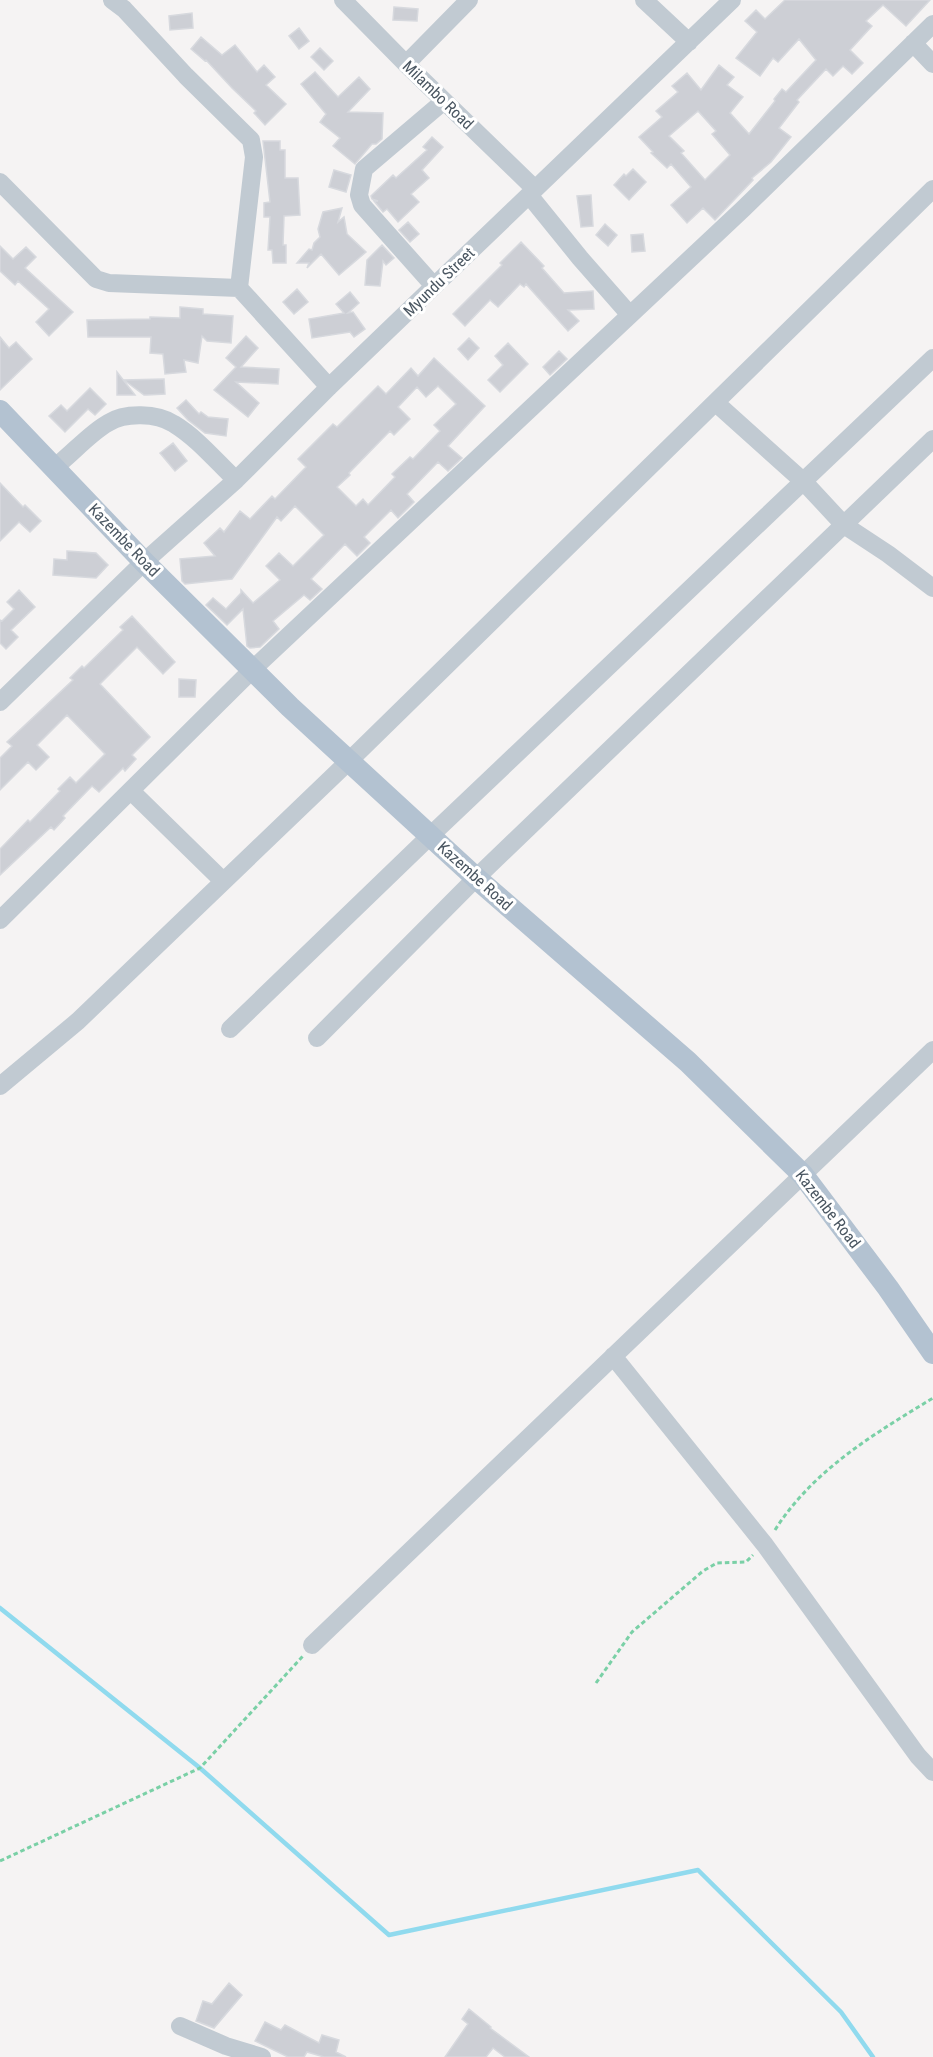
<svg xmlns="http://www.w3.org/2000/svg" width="933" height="2057" font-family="'Roboto Condensed',sans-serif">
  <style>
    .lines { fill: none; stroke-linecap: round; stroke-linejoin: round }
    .stream { stroke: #90daee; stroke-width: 4.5 }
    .building { fill: #cdcfd5; stroke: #d7d9de; stroke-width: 1.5; fill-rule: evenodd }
    .path { stroke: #7ad0a6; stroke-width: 3; stroke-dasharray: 4.5 3; stroke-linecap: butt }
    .minor { stroke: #c1cad2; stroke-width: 18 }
    .major { stroke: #b3c2d1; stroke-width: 22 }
    .labels { text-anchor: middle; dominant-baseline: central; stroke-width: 6; stroke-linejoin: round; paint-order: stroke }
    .street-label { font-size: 16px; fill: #4a5661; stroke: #fff }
  </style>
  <rect width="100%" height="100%" fill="#f5f3f3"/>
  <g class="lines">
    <path class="stream" d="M0,1608L200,1768L389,1935L698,1870L841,2012L873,2057"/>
  </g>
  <path class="building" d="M785,0H930L906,26L883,5L866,21L872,26L850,50L863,63L852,74L843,66L833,76L826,69L797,100L799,102L779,128L791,137L771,162L752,178L753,180L715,220L703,208L687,223L671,205L691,187L671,164L667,168L651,153L653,152L639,137L662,117L656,111L678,92L672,86L687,73L701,90L719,65L734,77L727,85L743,97L730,113L749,134L775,101L774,99L782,89L786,92L816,60L799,39L778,62L773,58L760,76L736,58L757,32L745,21L756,10L765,19ZM698,111L716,131L712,134L730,155L705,180L681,153L684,151L669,136Z
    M394,7L418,9L417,21L393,20Z
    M192,13L193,28L170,30L169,16Z
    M299,28L309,41L299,49L289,36Z
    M201,37L222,55L235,45L257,72L264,65L275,77L266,85L286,104L265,125L254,113L256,111L232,88L206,60L205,61L191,49Z
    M320,48L333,61L324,70L311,57Z
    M315,72L338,97L359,77L370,89L348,112L383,113L382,139L376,144H372L355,164L333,146L340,138L320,122L326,114L301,84Z
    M432,137L443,147L422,170L429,178L411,194L419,202L398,222L387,209L383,212L374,201H378L372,199L371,196L393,175L396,178L427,150L423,147Z
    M263,141H280V150H285V178H298L300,215L284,216L283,245H286V263H273L272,250H268L270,217H264V203L270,202Z
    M633,169L646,182L629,200L614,185L624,174L626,176Z
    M334,170L351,175L346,192L329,187Z
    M591,195L593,226L581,227L577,196Z
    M342,208L338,222L344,217L347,234L366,252L339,275L321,254L307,268L309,263H297L309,249L312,250L314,243L320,237L318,229L323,212Z
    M408,222L419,234L410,242L399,230Z
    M605,224L617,235L608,246L596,235Z
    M643,234L645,251L632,252L631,235Z
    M521,242L544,266L542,268L564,293L593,291L594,309L568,310L579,321L568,331L526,284L524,287L520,284L498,307L490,300L465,326L453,314L502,265L500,263Z
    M382,245L394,258L386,265L383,261L380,286L365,285L367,260Z
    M0,246L13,259L26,247L36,257L25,268L73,312L49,336L36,322L49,309L18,281L15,285L0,271Z
    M297,289L308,302L294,314L283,302Z
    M350,292L359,303L348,313L353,312L365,329L354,337L350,332L312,338L309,319L344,313L336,304Z
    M180,307L203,309V314L233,316L231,343L207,341L202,336L198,363L184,360L186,372L165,374L163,354L150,353L151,337H88L87,320L150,319V317L180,318Z
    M246,336L258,348L241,367L279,369L278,384L236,382L259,403L248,417L214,390L236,367L226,358Z
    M0,337L9,348L16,342L32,359L0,390Z
    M469,338L479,348L468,360L458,349Z
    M508,343L528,364L500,392L488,380L503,365L495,356Z
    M559,351L567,359L550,375L543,367Z
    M434,358L485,406L448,446L462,458L448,471L438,462L407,494L414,502L398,518L391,510L364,537L370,543L357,556L345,544L311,579L322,589L310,600L304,595L273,621L279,629L260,647L250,648L247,646L243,609L227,625L206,605L213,598L226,609L241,593V590L253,603L280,580L266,566L279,553L293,566L324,535L295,506L281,521L277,517L232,579L185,584L182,581L180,559L215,556L204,543L220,528L224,532L240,511L250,519L272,496L275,499L306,467L298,459L333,424L337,427L378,386L386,394L411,368L418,376ZM438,386L456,404L434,425L440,431L413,459L410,457L392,474L395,477L368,505L363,499L356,506L337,487L350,475L349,473L390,431L394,435L410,419L398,407L417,387L426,397Z
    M117,372L135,395H117Z
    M164,379L165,394L147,395H144L124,380Z
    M90,388L106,404L95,415L88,409L65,432L49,416L61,405L67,411Z
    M186,400L199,414L201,412L208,417L228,419L226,436L205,433L188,420L177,408Z
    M173,443L187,461L175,471L160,453Z
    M0,483L23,507L25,505L41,521L30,532L19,522L0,541Z
    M67,551L96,553L108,565L96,578L53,575L54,559L67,560Z
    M19,590L35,607L11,630L18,637L6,649L0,643V620L2,621L14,609L7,602Z
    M132,616L175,662L163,674L137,647L100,684L150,737L132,755L136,759L125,771L123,768L99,792L92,786L63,816L65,818L54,830L51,827L0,875V849L28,820L30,822L60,791L58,789L70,777L76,783L105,754L67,715L37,745L49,757L36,770L28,762L0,790V758L12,746L7,742L73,680L70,678L82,666L84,668L123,630L120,627Z
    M179,679L196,680L195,697H179Z
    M229,1983L242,1995L214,2028L196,2021L203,2001L212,2004Z
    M469,2009L491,2027L490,2028L529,2057H505L493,2048L486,2057H445L468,2024L462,2019Z
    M265,2022L281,2030L285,2025L319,2043L322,2035L339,2040L336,2052L346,2057H324L307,2052L304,2057H288L255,2041Z"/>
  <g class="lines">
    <path class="path" d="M775,1530C813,1470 874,1434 933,1398
      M596,1683L632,1632L703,1571L717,1563L746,1562L753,1555
      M0,1861L200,1768L303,1656"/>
    <path class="minor" d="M112,0L124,9L186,76L251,140L254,157L239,288
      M343,0L406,64L535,189
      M644,0L689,42
      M913,43L933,64
      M406,64L469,0
      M0,182L96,279L109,283L239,288L329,387
      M529,195L580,258L630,315
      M434,286L362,205L359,195L364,169L444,101
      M716,403L804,482L844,525L888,554L933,588
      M55,467C72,454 90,433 108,423C125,412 157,413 174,424C197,438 216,461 236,480
      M0,702L144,562L236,480L329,387L732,0
      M131,791L223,881
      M0,920L253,669L743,209L933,24
      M230,1029L430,836L933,358
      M317,1038L476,878L933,439
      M0,1086L78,1021L349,761L933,189
      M613,1356L765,1545L918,1756L933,1772
      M312,1645L933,1050
      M180,2026L226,2046L262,2057"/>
    <path class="major" d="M0,411L144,562L290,707L476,878L688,1062L803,1175L888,1288L933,1353"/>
  </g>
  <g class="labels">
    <g class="street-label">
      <text transform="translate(438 95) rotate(44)">Milambo Road</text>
      <text transform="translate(439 282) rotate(-44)">Myundu Street</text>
      <text transform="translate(124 540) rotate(46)">Kazembe Road</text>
      <text transform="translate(475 876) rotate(42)">Kazembe Road</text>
      <text transform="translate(828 1209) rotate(52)">Kazembe Road</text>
    </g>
  </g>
</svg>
